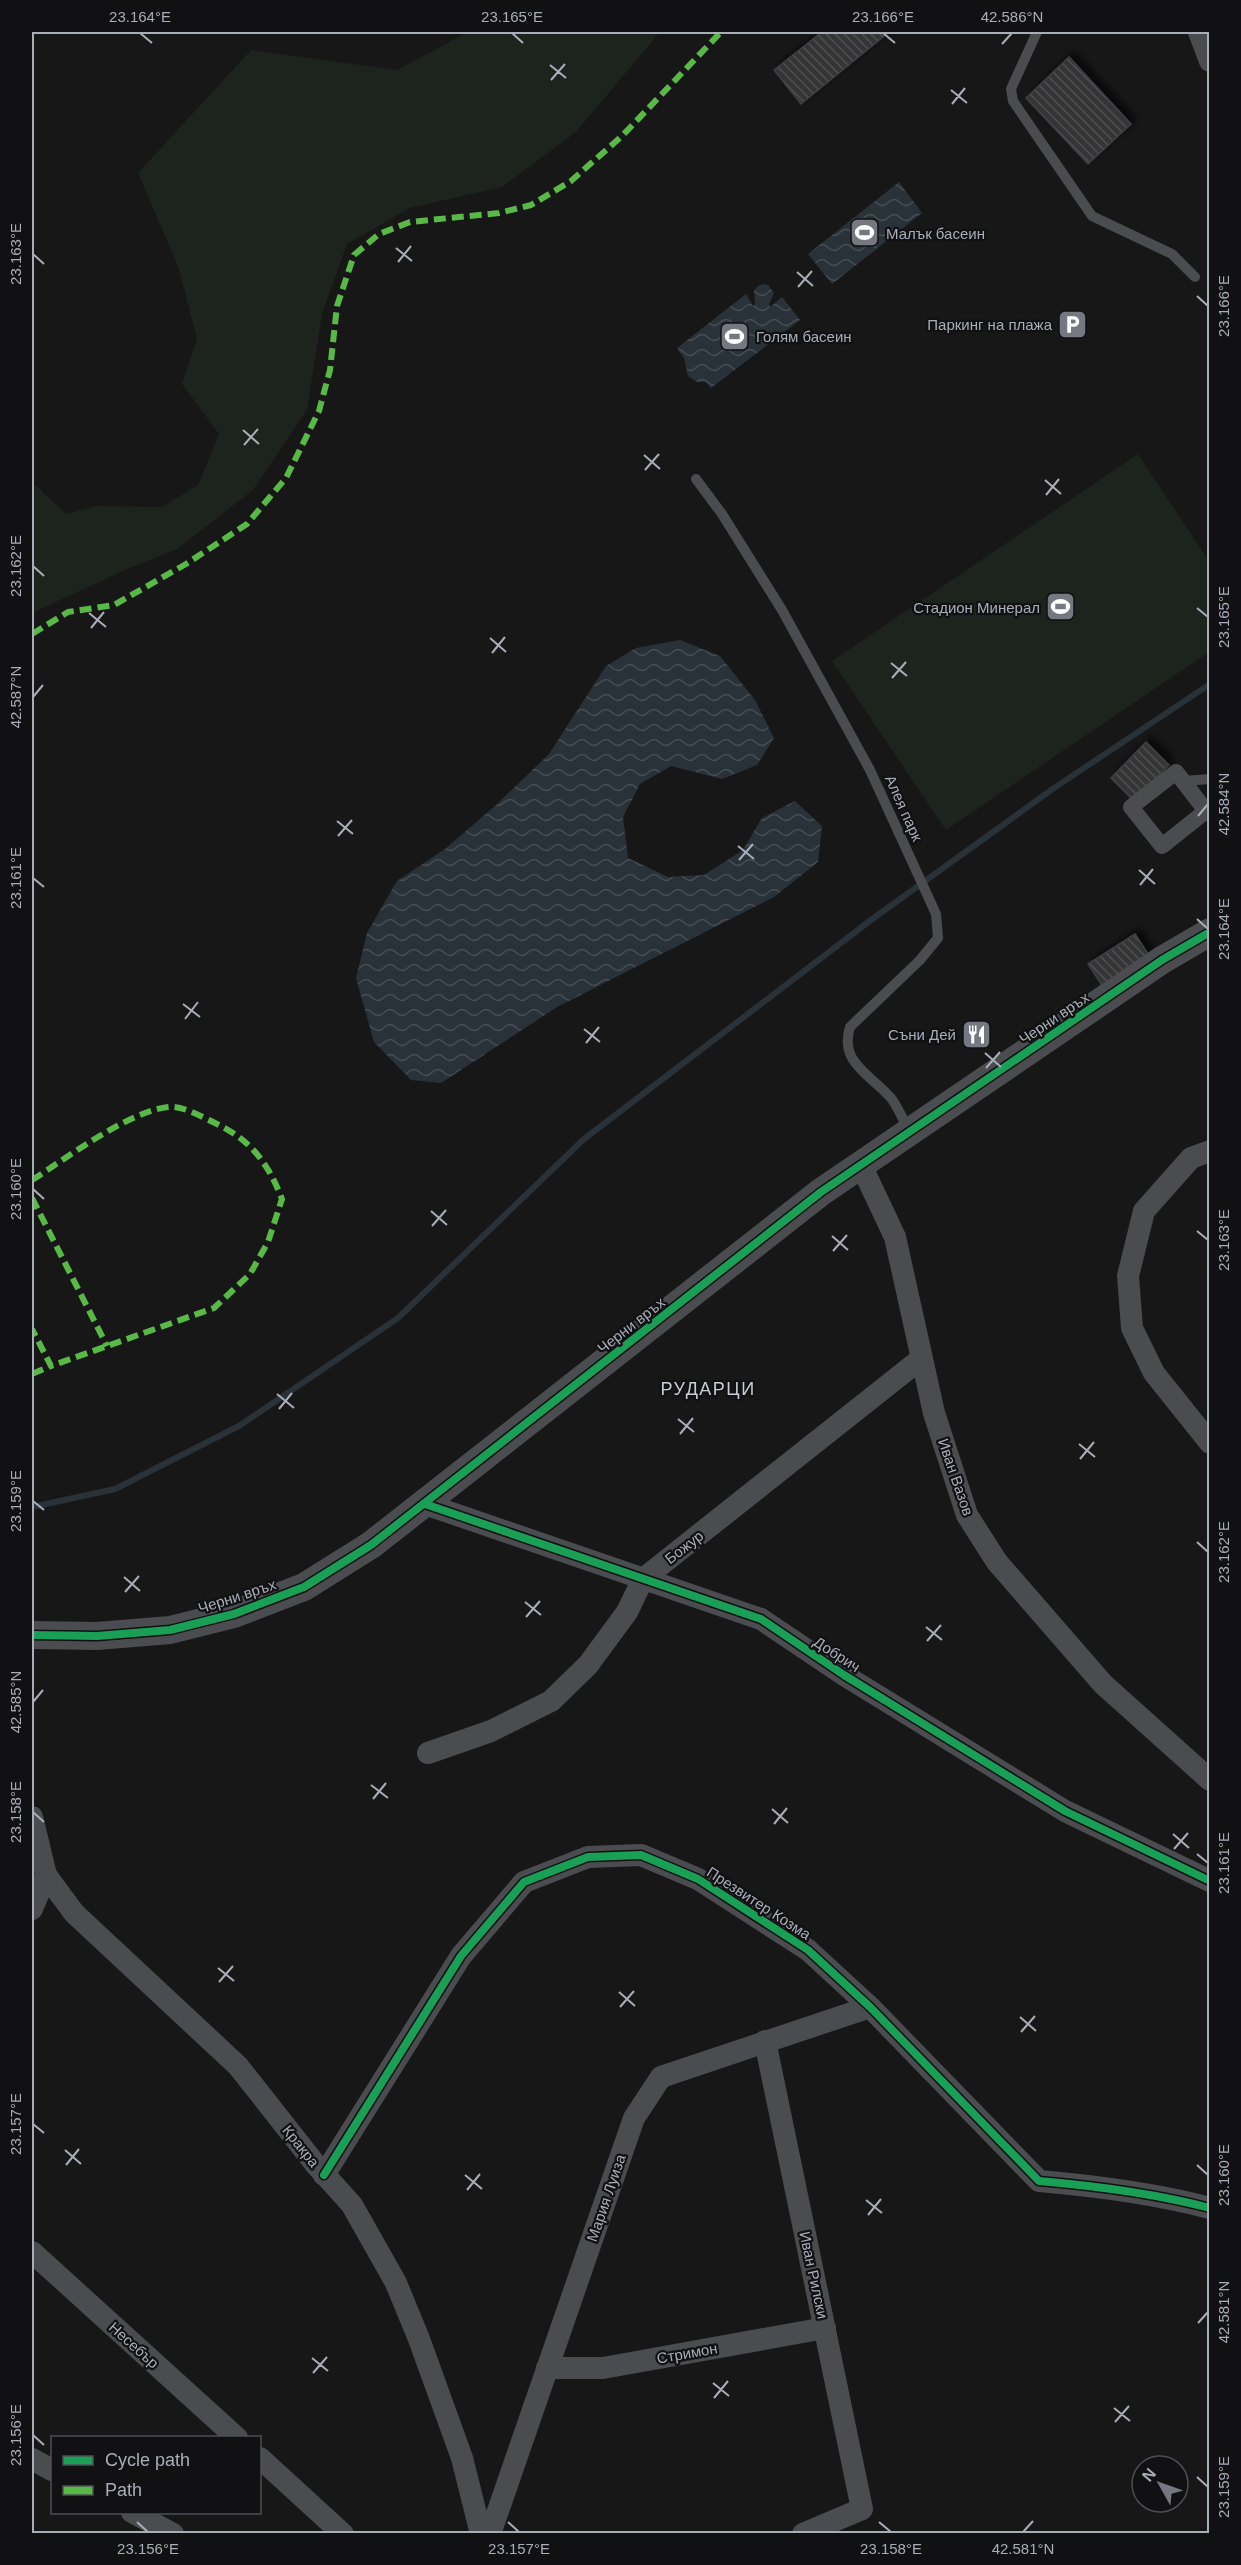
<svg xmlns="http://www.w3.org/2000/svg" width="1241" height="2565" font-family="Arial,sans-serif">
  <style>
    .green { fill: #1d241e }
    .water { fill: url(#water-waves) }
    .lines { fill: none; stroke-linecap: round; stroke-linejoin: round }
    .stream { stroke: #2a3239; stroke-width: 6 }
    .building { fill: url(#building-back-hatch); stroke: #3f4043; stroke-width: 1.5; filter: url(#shadow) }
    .service { stroke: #4b4c50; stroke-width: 10 }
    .pedestrian { stroke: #4b4c50; stroke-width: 16 }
    .minor { stroke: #4b4c50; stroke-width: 22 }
    .tertiary { stroke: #4b4c50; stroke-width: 28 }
    .quiet { stroke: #58b947; stroke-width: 6; stroke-dasharray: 12 6; stroke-linecap: butt }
    .cycleway-casing { stroke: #111113; stroke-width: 11 }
    .cycleway { stroke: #1a9f57; stroke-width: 8 }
    .ticks { fill: none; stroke: #a8adb8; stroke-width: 2 }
    .labels { text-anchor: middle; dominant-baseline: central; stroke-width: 4.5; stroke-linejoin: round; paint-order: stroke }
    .poi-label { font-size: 15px; fill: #a8adb8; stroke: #111113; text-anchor: end }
    .street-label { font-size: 15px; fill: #a8adb8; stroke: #111113 }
    .quarter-label { font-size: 18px; letter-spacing: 1.5px; fill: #c9ccd4; stroke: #111113 }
    .neatline { fill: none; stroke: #a8adb8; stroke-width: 2 }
    .ticks-label { font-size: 15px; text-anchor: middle; fill: #a8adb8 }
  </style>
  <defs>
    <pattern id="water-waves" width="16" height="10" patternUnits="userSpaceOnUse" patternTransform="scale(1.5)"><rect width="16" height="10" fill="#2a3239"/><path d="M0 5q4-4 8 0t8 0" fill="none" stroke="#464d54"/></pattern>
    <pattern id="building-back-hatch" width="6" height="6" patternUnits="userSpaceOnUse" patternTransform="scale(1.5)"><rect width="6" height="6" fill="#353536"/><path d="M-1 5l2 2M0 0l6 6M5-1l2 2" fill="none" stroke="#4f5051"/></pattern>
    <filter id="shadow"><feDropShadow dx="5.5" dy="-5.5" stdDeviation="3" flood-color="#0009"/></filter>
  </defs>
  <rect width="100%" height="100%" fill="#171717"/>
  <path class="green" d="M468,32H660L576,132L502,187L410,208L347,244L322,314L307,410L253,490L177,549L127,569L32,613V482L66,514L96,506L162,507L198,485L219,434L182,384L197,339L179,269L138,173L251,50L397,70Z
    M1138,454L1209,561V652L946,830L832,661Z"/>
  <path class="water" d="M899,182L922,213L832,284L808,254Z
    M764,284L768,285L774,293L769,304L770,307L782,297L800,320L711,388L706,382H697L688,376L684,358L677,348L746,294L753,306L755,304L754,291L758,286Z
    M680,640L720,656L755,700L774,738L757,765L722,779L671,766L640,784L623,817L628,858L668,877L704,875L743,850L762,818L795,801L822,826L818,862L774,897L557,1007L441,1083L411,1080L374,1042L356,978L367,933L397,881L445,849L496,805L549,754L606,666L636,648Z"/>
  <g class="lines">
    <path class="stream" d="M32,1507L115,1489L239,1426L398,1318L584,1139L871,920L1054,788L1210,684"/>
  </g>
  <path class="building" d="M822,32H889L801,104L774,70Z
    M1069,57L1131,124L1088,164L1026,98Z
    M1146,742L1169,765L1133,800L1111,778Z
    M1135,934L1150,957L1103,987L1088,964Z"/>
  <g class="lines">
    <path class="service" d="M1037,32L1011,89L1013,101L1092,216L1172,254L1195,277
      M696,479L722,514L782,610L870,770L936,914L938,938L920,960L850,1027C839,1063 870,1074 891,1098C898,1107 903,1120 909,1130
      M1183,781L1210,779"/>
    <path class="pedestrian" d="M1176,772L1206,811L1162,846L1131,807Z"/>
    <path class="minor" d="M1199,32L1210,61
      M1210,1151L1191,1158L1144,1211L1128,1276L1132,1328L1154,1373L1210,1443
      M861,1165L895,1237L934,1413L967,1515L997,1562L1103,1684L1210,1780
      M425,1504L761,1619L844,1675L1065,1811L1210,1881
      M428,1753L491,1731L551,1701L588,1665L627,1612L643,1579L922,1358
      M32,1817L46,1875L74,1913L238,2066L316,2165L352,2205L396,2283L419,2339L462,2458L481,2534
      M32,1909L46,1875
      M765,2041L862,2509L803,2534
      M324,2175L461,1956L524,1882L588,1857L641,1855L698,1879L808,1950L870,2007L1039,2181C1097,2186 1153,2193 1210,2208
      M32,2252L237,2438
      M547,2368H603L825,2328
      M260,2458L343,2534
      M32,2459L52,2470
      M132,2512L173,2534
      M490,2534L634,2118L661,2077L870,2007"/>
    <path class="tertiary" d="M32,1635L97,1636L170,1630L234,1614L304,1587L371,1545L821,1192L1162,960L1210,932"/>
    <path class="quiet" d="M32,634L68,612L114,605L186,564L247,524L286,478L319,411L330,370L337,306L354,255L379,234L410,222L499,213L531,205L571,181L622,136L721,32
      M32,1180C67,1158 127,1112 168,1107C182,1105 202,1117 215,1123C251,1140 268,1163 282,1199L268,1242L250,1274L214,1308L51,1366L32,1329
      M32,1198L107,1346
      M32,1374L51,1366"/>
    <defs>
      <path id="cycleway" d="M425,1504L761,1619L844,1675L1065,1811L1210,1881
        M32,1635L97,1636L170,1630L234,1614L304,1587L371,1545L821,1192L1162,960L1210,932
        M324,2175L461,1956L524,1882L588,1857L641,1855L698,1879L808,1950L870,2007L1039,2181C1097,2186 1153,2193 1210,2208"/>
    </defs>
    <use href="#cycleway" class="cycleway-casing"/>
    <use href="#cycleway" class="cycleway"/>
  </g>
  <path class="ticks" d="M140,33L152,43M512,33L523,43M883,33L895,43M1002,44L1012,33M550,65L566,78M551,80L565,64M951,90L967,103M952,104L965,88M396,248L412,261M33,254L44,264M398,262L411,246M797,272L813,286M798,287L812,271M1197,296L1208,306M243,430L259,444M244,445L258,429M644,455L660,469M645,470L659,454M1045,480L1061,494M1046,495L1059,479M33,566L44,576M1197,608L1208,617M89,613L106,627M91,628L104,612M490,638L506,652M492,653L505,637M891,663L907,676M892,678L906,662M33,697L43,685M1198,816L1208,804M337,821L353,834M338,836L352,820M738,846L754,859M739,860L753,844M1139,870L1155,884M33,878L44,887M1140,885L1153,869M1197,919L1208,929M183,1004L200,1017M185,1019L198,1002M584,1029L600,1042M586,1043L599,1027M985,1053L1001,1067M986,1068L1000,1052M33,1189L44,1199M431,1211L447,1225M432,1226L446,1210M1197,1231L1208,1240M832,1236L848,1250M833,1251L847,1235M277,1394L294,1408M279,1409L292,1393M678,1419L694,1432M680,1434L693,1418M1079,1444L1095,1457M1080,1459L1094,1442M33,1501L44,1510M1197,1542L1208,1552M124,1577L140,1591M125,1592L139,1576M525,1602L541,1615M526,1617L540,1601M926,1627L942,1640M927,1641L941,1625M33,1702L43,1690M371,1785L388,1798M373,1799L386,1783M772,1809L788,1823M33,1812L44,1822M774,1824L787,1808M1173,1834L1189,1848M1174,1849L1188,1833M1197,1854L1208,1863M218,1968L234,1981M219,1982L233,1966M619,1992L635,2006M620,2007L634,1991M1020,2017L1036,2031M1021,2032L1035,2016M33,2124L44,2133M65,2150L81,2164M66,2165L79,2149M1197,2165L1208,2175M465,2175L482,2189M467,2190L480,2174M866,2200L882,2213M868,2215L881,2199M1198,2323L1208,2312M312,2358L328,2371M313,2373L327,2357M713,2383L729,2396M714,2398L728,2381M1114,2408L1130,2421M1115,2422L1129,2406M33,2435L44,2445M1197,2477L1208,2487M137,2522L148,2532M508,2522L519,2532M879,2522L891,2532M1023,2532L1033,2521"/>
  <defs>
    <symbol id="stadium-square" viewBox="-11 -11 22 22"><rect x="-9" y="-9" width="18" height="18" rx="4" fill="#757880" stroke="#111113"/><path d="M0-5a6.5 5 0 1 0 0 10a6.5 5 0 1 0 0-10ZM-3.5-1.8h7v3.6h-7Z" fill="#fff"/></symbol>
    <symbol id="parking-square" viewBox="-11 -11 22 22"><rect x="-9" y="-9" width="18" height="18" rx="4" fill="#757880" stroke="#111113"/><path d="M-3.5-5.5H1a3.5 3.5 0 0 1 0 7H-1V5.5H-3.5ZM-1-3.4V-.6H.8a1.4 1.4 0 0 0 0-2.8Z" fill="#fff"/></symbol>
    <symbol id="restaurant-square" viewBox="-11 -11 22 22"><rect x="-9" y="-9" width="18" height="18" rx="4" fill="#757880" stroke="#111113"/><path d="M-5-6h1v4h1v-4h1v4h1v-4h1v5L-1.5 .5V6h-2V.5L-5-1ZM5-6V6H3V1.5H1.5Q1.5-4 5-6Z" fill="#fff"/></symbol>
  </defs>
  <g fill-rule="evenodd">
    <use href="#stadium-square" x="848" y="216" width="33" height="33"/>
    <use href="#parking-square" x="1056" y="308" width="33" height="33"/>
    <use href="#stadium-square" x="718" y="320" width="33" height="33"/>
    <use href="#stadium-square" x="1044" y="590" width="33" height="33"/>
    <use href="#restaurant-square" x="960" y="1018" width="33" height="33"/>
  </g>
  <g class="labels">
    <g class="poi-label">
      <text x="886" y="233" text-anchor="start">Малък басеин</text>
      <text x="1052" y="324">Паркинг на плажа</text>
      <text x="756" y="336" text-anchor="start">Голям басеин</text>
      <text x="1040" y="607">Стадион Минерал</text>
      <text x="956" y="1034">Съни Дей</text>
    </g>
    <g class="street-label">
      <text transform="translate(904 808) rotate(66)">Алея парк</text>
      <text transform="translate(1054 1018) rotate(-34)">Черни връх</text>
      <text transform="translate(631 1325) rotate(-38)">Черни връх</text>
      <text transform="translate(956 1477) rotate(71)">Иван Вазов</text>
      <text transform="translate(684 1547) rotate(-38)">Божур</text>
      <text transform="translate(237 1596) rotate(-18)">Черни връх</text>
      <text transform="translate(837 1654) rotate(33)">Добрич</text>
      <text transform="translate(759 1903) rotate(33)">Презвитер Козма</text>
      <text transform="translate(301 2146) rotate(51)">Кракра</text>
      <text transform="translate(606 2198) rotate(-71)">Мария Луиза</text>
      <text transform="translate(814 2275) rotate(78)">Иван Рилски</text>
      <text transform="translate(134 2345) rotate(42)">Несебър</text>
      <text transform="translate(687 2353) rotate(-10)">Стримон</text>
    </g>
    <g class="quarter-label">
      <text x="708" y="1389">РУДАРЦИ</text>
    </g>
  </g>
  <rect width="1241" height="2565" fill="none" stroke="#111113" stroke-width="66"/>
  <rect x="51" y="2436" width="210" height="78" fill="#111113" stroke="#4d4f55" stroke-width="1.5"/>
  <rect x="63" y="2456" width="30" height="9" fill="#1a9f57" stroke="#4d4f55" stroke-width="1.5"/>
  <text x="105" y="2466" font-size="18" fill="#a8adb8">Cycle path</text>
  <rect x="63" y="2486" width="30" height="9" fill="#58b947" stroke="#4d4f55" stroke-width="1.5"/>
  <text x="105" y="2496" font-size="18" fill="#a8adb8">Path</text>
  <g transform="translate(1160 2484) rotate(310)"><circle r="28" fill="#111113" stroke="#4d4f55" stroke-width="1.5"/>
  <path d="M0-4.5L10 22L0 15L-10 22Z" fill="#757880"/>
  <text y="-9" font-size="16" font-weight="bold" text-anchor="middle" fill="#a8adb8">N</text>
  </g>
  <rect x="33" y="33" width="1175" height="2499" class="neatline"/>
  <g class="ticks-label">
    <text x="140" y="22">23.164°E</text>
    <text x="512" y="22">23.165°E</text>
    <text x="883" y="22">23.166°E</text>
    <text x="1012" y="22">42.586°N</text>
    <text transform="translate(16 254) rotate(-90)" y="5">23.163°E</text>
    <text transform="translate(1224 306) rotate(-90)" y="5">23.166°E</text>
    <text transform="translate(16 566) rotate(-90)" y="5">23.162°E</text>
    <text transform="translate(1224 617) rotate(-90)" y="5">23.165°E</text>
    <text transform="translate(16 697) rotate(-90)" y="5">42.587°N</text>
    <text transform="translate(1224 804) rotate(-90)" y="5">42.584°N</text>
    <text transform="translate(16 878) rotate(-90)" y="5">23.161°E</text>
    <text transform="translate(1224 929) rotate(-90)" y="5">23.164°E</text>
    <text transform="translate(16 1189) rotate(-90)" y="5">23.160°E</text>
    <text transform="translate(1224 1240) rotate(-90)" y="5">23.163°E</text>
    <text transform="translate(16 1501) rotate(-90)" y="5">23.159°E</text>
    <text transform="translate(1224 1552) rotate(-90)" y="5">23.162°E</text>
    <text transform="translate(16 1702) rotate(-90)" y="5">42.585°N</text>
    <text transform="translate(16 1812) rotate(-90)" y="5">23.158°E</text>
    <text transform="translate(1224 1863) rotate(-90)" y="5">23.161°E</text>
    <text transform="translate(16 2124) rotate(-90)" y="5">23.157°E</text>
    <text transform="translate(1224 2175) rotate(-90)" y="5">23.160°E</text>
    <text transform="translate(1224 2312) rotate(-90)" y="5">42.581°N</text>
    <text transform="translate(16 2435) rotate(-90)" y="5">23.156°E</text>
    <text transform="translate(1224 2487) rotate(-90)" y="5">23.159°E</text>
    <text x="148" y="2554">23.156°E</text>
    <text x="519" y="2554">23.157°E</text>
    <text x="891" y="2554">23.158°E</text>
    <text x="1023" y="2554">42.581°N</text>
  </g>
</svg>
